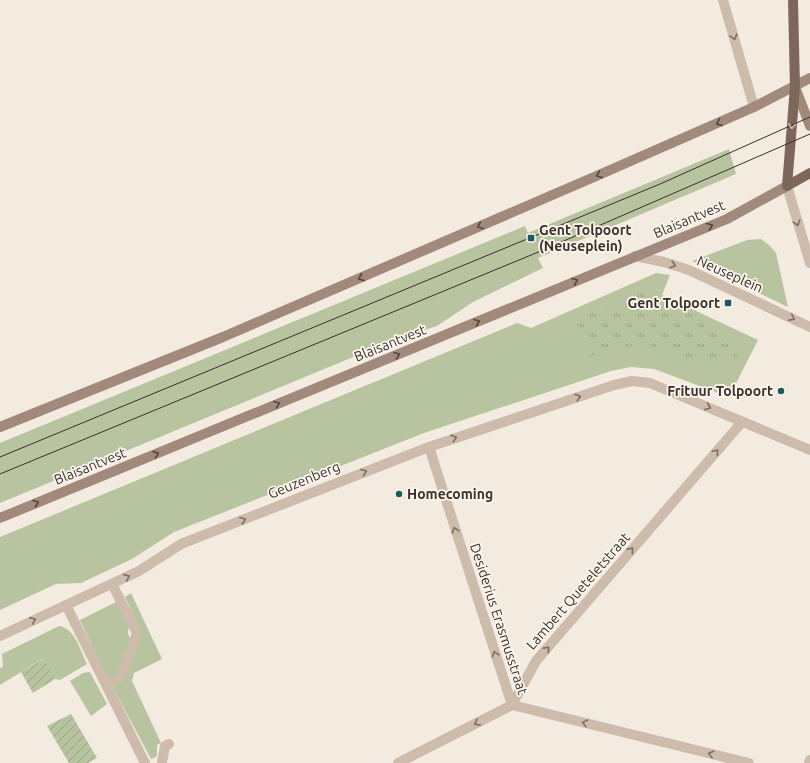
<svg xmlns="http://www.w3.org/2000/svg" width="810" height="763" font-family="Ubuntu,sans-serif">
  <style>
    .grass { fill: #b7c49f }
    .park { fill: url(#park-tufts) }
    .garden { fill: url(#garden-furrows) }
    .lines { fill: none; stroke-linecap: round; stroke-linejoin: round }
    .pedestrian { stroke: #cdbbab; stroke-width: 10 }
    .minor { stroke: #cdbbab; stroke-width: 10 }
    .tertiary { stroke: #cdbbab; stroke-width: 10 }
    .secondary { stroke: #a18a7c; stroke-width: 10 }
    .primary { stroke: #7d675b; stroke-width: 10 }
    .tram { stroke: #3b302a; stroke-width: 1 }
    .oneway { stroke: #7d6f64 }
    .oneway2 { stroke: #54463e }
    .oneway3 { stroke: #c2b5ab }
    .poi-dot { fill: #1e595e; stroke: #fbf5ed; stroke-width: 1.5 }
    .labels { text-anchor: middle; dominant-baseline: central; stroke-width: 3.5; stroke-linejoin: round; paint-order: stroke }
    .street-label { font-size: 14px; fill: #3b302a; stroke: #fbf5ed }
    .poi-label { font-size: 14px; font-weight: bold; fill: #3b302a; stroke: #fbf5ed; text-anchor: start }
  </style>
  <defs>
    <pattern id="park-tufts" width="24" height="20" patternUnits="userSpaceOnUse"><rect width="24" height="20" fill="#b7c49f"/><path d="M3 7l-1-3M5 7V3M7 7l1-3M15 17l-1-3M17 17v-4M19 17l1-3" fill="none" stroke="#96a082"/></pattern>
    <pattern id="garden-furrows" width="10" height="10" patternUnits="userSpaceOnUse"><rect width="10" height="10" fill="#b7c49f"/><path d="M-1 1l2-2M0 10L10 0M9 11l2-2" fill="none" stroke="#96a082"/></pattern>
  </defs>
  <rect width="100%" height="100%" fill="#f4ebe0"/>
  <path class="grass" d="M729,149L736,174L538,258L543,268L473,302L437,326L392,341L0,503V443L525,226L528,233Z
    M761,239L769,245L776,253L788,307L692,261L747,240Z
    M656,273L670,275L662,295L758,340L729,397L654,369L631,367L611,371L424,433L174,532L132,559L81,583L56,584L0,610V537L517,323L531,328Z
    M131,593L162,659L134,673L132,681L161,743L157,745V756L151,759L112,686L142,634L125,597Z
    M118,601L129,624L128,634L131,640L117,675L107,678L80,620Z
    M59,626C75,628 81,652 87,664L60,680L55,679L42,659L0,685V668L3,667L2,654Z
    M90,672L107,704L91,716L70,681L83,673Z"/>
  <path class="park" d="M644,292L731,331L738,359L700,363L644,343L589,356L575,319Z"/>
  <path class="garden" d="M43,659L55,679L33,693L21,672Z
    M71,714L97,758L88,763H69L47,726Z"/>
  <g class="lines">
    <path class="pedestrian" d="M66,605L145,763
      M106,684L121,677L137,633L112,584
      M162,762L165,746L169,744"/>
    <path class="minor" d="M723,0L754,107
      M635,256L664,262L689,270L810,327
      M429,447L512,705L749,763
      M0,636L139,571L181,544L429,447L614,385L632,381L650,383L810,450
      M398,763L512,705L536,661L742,422"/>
    <path class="tertiary" d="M787,186L810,263
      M809,763L810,760"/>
    <path class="secondary" d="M795,87L810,126
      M0,427L223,337L601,174L754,107L810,78
      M0,518L727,219L787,186"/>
    <path class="primary" d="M787,186L795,87L793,0
      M787,186L810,173"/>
    <path class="tram" d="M0,457L660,184L810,117
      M0,474L536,253L810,134"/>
  </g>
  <defs><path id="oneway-chevron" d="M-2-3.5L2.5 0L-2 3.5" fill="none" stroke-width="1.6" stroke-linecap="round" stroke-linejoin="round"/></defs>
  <g class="oneway">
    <use href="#oneway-chevron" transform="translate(734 37) rotate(74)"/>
    <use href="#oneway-chevron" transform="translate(797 223) rotate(72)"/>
    <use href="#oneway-chevron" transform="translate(673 265) rotate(17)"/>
    <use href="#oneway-chevron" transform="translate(792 318) rotate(26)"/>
    <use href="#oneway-chevron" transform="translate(578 397) rotate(-18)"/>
    <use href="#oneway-chevron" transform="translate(708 407) rotate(23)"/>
    <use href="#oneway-chevron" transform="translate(454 438) rotate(-18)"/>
    <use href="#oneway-chevron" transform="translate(716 452) rotate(-49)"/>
    <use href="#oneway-chevron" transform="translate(364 472) rotate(-22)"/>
    <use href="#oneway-chevron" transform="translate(243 520) rotate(-22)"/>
    <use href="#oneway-chevron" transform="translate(455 530) rotate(-108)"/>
    <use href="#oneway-chevron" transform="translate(631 550) rotate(-49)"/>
    <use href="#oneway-chevron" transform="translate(127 577) rotate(-24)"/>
    <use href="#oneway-chevron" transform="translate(33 620) rotate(-25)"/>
    <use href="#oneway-chevron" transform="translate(547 649) rotate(-49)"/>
    <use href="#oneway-chevron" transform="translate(495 654) rotate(-108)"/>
    <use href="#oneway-chevron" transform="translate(477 723) rotate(153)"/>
    <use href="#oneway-chevron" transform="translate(585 723) rotate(-166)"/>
    <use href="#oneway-chevron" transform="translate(711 754) rotate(-166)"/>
  </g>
  <g class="oneway2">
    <use href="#oneway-chevron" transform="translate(719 123) rotate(157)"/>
    <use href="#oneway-chevron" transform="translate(599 175) rotate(157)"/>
    <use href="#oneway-chevron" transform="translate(480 226) rotate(157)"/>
    <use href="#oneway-chevron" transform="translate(710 226) rotate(-22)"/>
    <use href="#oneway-chevron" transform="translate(361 278) rotate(157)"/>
    <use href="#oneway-chevron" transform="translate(575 281) rotate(-23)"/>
    <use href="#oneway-chevron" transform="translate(477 322) rotate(-22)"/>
    <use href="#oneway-chevron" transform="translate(397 355) rotate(-22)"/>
    <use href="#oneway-chevron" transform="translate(277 404) rotate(-22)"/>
    <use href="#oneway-chevron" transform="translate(156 454) rotate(-22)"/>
    <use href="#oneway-chevron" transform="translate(36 503) rotate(-22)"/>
  </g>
  <use class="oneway3" href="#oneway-chevron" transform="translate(792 126) rotate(95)"/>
  <g class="poi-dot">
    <rect x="527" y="234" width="8" height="8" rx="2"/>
    <rect x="724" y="299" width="8" height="8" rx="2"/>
    <circle cx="781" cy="391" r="4"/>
    <circle cx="399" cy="494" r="4"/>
  </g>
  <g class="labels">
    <g class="street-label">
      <text transform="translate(689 219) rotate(-23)">Blaisantvest</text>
      <text transform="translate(730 274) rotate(24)">Neuseplein</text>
      <text transform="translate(390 343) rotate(-22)">Blaisantvest</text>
      <text transform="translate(90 466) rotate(-22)">Blaisantvest</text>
      <text transform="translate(304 480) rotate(-22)">Geuzenberg</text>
      <text transform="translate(578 591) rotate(-49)">Lambert Queteletstraat</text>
      <text transform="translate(499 619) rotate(72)">Desiderius Erasmusstraat</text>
    </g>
    <g class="poi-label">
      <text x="539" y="230">Gent Tolpoort<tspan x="539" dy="16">(Neuseplein)</tspan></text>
      <text x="720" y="303" text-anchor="end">Gent Tolpoort</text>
      <text x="773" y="391" text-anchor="end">Frituur Tolpoort</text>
      <text x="407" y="494">Homecoming</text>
    </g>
  </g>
</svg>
